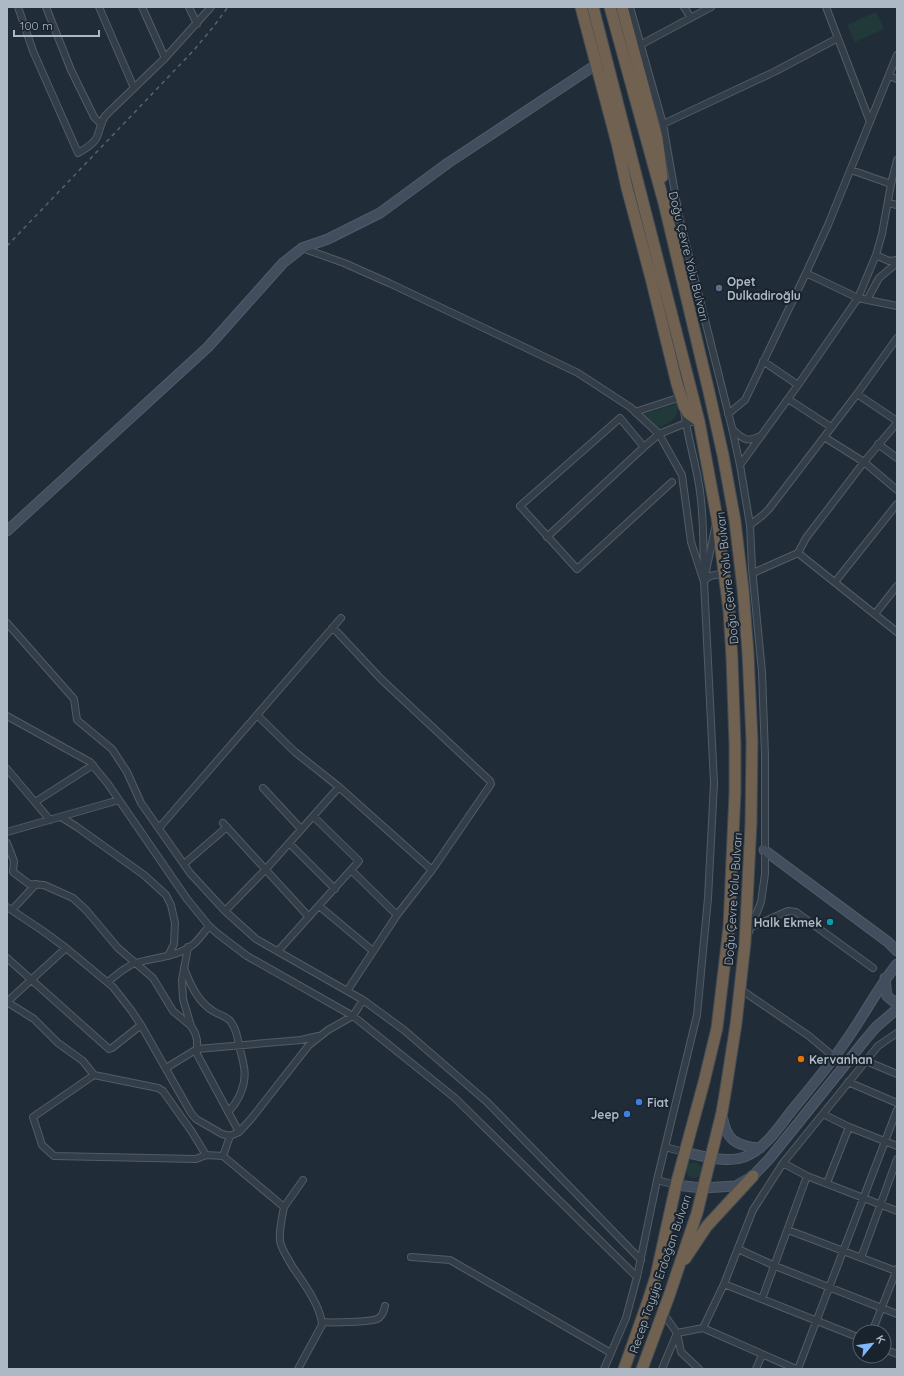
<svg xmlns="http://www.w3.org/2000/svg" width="904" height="1376" font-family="Quicksand,sans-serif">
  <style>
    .green { fill: #22393a }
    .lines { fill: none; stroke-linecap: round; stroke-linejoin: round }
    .street-casing { stroke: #515c67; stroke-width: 8 }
    .secondary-casing { stroke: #515c67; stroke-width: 11 }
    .highway-casing { stroke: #3e4954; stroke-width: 13 }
    .street { stroke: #343e49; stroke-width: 6 }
    .secondary { stroke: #424e5d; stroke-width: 9 }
    .highway { stroke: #706150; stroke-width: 11 }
    .rail { stroke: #556371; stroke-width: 1.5; stroke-dasharray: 4 4; stroke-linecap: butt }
    .service-dot { fill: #5c6f8a; stroke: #19232e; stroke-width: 1.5 }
    .culture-dot { fill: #0f9aa8; stroke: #19232e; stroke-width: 1.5 }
    .food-dot { fill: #e8710a; stroke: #19232e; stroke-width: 1.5 }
    .shop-dot { fill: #3f7fe0; stroke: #19232e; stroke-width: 1.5 }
    .labels { text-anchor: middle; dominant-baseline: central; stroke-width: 4; stroke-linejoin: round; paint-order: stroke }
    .street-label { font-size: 12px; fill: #aeb9c6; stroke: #19232e }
    .poi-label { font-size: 12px; font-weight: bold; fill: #aeb9c6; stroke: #19232e; text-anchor: start }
  </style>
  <rect width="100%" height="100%" fill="#202d39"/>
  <path class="green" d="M876,12L884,29L855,42L847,25Z
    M678,403C678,420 673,419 660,428L657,427L644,414Z
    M686 1170a8 8 0 1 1 16 0a8 8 0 1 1-16 0Z"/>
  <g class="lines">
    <defs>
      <path id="street" d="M18,7L33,51L78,153C85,149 94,144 97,137C100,129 101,123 105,116L165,58L211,7
        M46,7L71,70L94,117L100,123
        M99,7L134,88
        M142,7L165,58
        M189,7L197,24
        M630,7L663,124L679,216L732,428L740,465L750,525L752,568L762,672L765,755V874L761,902L749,932
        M684,7L691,18
        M826,7L870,122
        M640,45L711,7
        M897,55L828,225L806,273L858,298L897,306
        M889,76L897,79
        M663,124L774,72L838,38
        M851,170L891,184
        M888,203L897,205
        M302,248L344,263L389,283L524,347L578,373L630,407L659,434L682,475L691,542L703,579
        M876,255L889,261L897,260
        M867,300L879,278L897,263
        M763,361L798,385
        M857,394L897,421
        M788,399L831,427
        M684,410C687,435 695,460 699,485C704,513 703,543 704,571
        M635,412L681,397
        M728,414L745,400L806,273
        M732,429C741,437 746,443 758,437
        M824,437L864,462L897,490
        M878,444L897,458
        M644,447L620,418L520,506L577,569L672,482
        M740,465L798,385L858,298L876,255L882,234L891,184L897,160
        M750,525L763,515L769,509L857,394L897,338
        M547,537L644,447L659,434L686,423L699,421
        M798,553L897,632
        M753,573L798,553L806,538L864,462L897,423
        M704,581L710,576L725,573
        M835,582L897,504
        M875,614L897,586
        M7,623L74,699L77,720L112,749L127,772L141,803L190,873L225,911L256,939L363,1000L404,1030L487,1102L641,1260
        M332,628L337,632L381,679L490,781L491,784L432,870L397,915L347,991
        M257,715L295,752L339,787L432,870
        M7,716L90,762L108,784L187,899L209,926L218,934L247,956L353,1016L455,1098L637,1277
        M7,769L50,820
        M263,788L301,829
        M35,802L93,765
        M61,817L77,827L144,875L166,895L171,905L175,923L174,944L168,956
        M223,823L309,917
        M159,828L341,618
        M7,832L119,800
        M7,843L14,861L13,872L29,884L44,885L73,898L86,910L118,948L153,978L173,1011L191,1026L195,1033L197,1040V1054L239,1132
        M289,843L335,889
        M184,864L227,827
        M351,870L397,915
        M319,906L373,951
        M7,907L43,931L66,948L113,987L131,1010L141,1025L191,1113L196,1119L222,1134L230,1136L239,1132L251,1119L309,1045L328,1030L353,1016L363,1000
        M12,910L36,884
        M225,911L266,869L339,787
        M751,927L788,911L796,912L873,968
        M188,947L182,980L183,999L191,1026
        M278,951L359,861L313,816
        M7,958L109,1049L112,1048L141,1025
        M184,968C190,984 198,1002 213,1011C219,1015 227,1016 231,1022C236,1029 238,1038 239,1046C241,1053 243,1060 244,1067C247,1083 239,1101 228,1112
        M108,982C116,975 126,966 136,963C156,957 179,957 195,943C200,938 205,931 209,926
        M740,989L809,1036L834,1057
        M7,1002L34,1019L58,1043L83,1061L94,1075L158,1088L163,1091L192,1132L206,1155L223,1156
        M7,1002L66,948
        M866,1061L897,1074
        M166,1068L197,1049L301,1040L318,1036
        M94,1075L33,1117L42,1145L54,1156L196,1159L206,1155
        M848,1082L897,1103
        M823,1114L849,1127L897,1146
        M230,1136L223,1156L284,1207C282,1218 279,1229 280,1241C281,1249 288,1258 292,1266C303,1282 321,1306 322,1325L298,1369
        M665,1147L684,1152
        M783,1163L807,1176L897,1211
        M657,1180L676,1185
        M827,1183L849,1127
        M284,1207L303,1180
        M788,1230L896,1271
        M738,1249L775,1266L897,1314
        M411,1257L450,1260L611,1353
        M861,1258L897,1159
        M724,1284L860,1338
        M762,1299L807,1176
        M663,1313L677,1333L681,1352L699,1369
        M322,1322C332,1323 369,1322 377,1319C382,1317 384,1311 385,1306
        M703,1328L796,1369
        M872,1332L897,1269
        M677,1333L703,1328L724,1284L753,1210L783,1163L878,1046L897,1033
        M884,1349L897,1354
        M604,1369L626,1318L637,1277L657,1180L697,1015L708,898L714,783L704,581L715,528
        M662,1369L677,1333
        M756,1369L762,1355
        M798,1369L897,1110"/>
      <path id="secondary" d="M7,531L208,347L283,263L302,248L328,239L380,213L448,163L597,64
        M764,850L888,942L897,951
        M885,978L887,996L893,1001H897
        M722,1115C726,1140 735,1146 760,1148
        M684,1152C703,1156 730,1165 749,1155C768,1145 780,1125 793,1109C810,1088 828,1067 843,1045C862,1019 877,989 897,964
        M676,1185L702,1188L736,1186L753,1176L770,1158L865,1040L876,1027L897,1009"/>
      <path id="highway" d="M581,7L617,143L627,188L651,278L677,384L684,406L688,413L699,421
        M593,7L699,421L717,518L729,611L732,658L735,745V792L729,927L717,1028L704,1082L676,1185L656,1276L648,1301L624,1369
        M610,7L664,203L709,392L723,455L735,521L743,589L748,653L752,741L751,823L745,943L736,1024L726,1088L722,1112L697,1213L669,1296L642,1369
        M622,7L657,138L662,177
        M685,1259L707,1226L753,1176"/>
    </defs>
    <use href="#street" class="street-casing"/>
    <use href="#secondary" class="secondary-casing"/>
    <use href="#highway" class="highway-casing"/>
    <use href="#street" class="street"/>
    <use href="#secondary" class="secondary"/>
    <use href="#highway" class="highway"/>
    <path class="rail" d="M7,246L194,50L214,26L228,7"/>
  </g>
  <circle class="service-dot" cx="719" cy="288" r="4"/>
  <circle class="culture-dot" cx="830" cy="922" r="4"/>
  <circle class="food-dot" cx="801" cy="1059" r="4"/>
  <g class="shop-dot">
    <circle cx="639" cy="1102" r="4"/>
    <circle cx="627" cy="1114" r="4"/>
  </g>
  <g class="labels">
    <g class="street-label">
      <text transform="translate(689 256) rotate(76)">Doğu Çevre Yolu Bulvarı</text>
      <text transform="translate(727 578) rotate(-96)">Doğu Çevre Yolu Bulvarı</text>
      <text transform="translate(733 899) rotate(-86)">Doğu Çevre Yolu Bulvarı</text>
      <text transform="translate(660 1274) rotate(-71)">Recep Tayyip Erdoğan Bulvarı</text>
    </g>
    <g class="poi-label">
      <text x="727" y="281">Opet<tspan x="727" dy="14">Dulkadiroğlu</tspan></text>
      <text x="822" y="922" text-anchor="end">Halk Ekmek</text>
      <text x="809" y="1059">Kervanhan</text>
      <text x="647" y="1102">Fiat</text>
      <text x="619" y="1114" text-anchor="end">Jeep</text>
    </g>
  </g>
  <rect width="904" height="1376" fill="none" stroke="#aeb9c6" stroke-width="16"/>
  <g transform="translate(872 1344) rotate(61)"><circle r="19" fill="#19232e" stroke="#555f6b"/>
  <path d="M0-3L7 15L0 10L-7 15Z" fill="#7eb9fb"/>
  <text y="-6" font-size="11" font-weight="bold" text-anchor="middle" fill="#aeb9c6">K</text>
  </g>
  <path d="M14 30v6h85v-6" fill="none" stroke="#aeb9c6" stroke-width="2"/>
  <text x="20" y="30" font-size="12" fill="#aeb9c6" stroke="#19232e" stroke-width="3" paint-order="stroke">100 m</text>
</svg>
